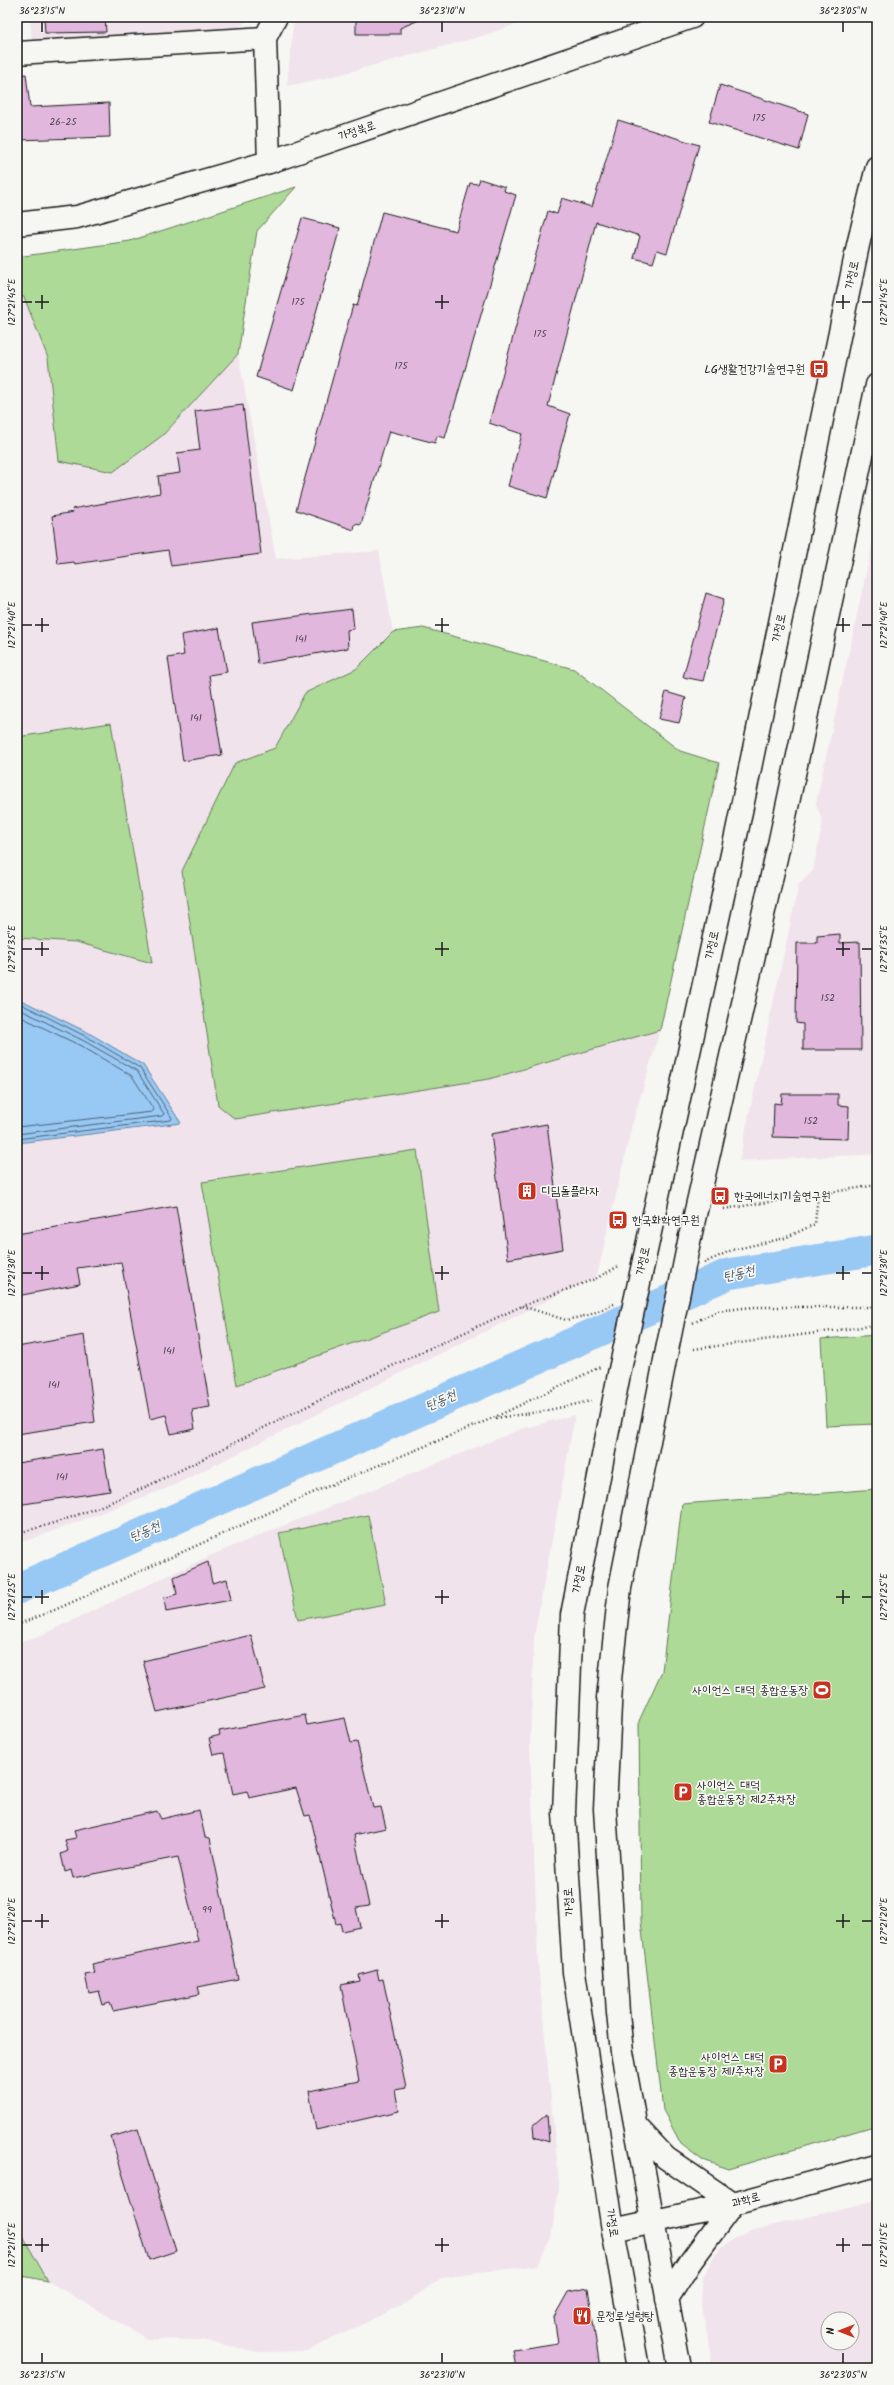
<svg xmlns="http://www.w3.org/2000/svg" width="894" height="2385" font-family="Kalam,'Poor Story',sans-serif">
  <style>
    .built { fill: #f0e3ec; fill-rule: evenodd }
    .green { fill: #aeda98; stroke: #657b5a }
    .water { fill: #98c8f4; stroke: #66839e }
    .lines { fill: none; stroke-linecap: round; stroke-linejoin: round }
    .shore { stroke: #4e6172; stroke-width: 1 }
    .river { stroke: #98c8f4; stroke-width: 31 }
    .building { fill: #e1b7de; stroke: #1c1c1c }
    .minor-casing { stroke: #1c1c1c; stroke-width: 25 }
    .major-casing { stroke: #1c1c1c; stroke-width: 25 }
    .path { stroke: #1c1c1c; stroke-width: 2.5; stroke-dasharray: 1 3; stroke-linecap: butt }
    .minor { stroke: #f6f6f2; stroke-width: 22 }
    .major { stroke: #f6f6f2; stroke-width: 22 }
    .major-bridge-casing { stroke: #1c1c1c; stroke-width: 25; stroke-linecap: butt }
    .major-bridge { stroke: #f6f6f2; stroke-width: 22 }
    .ticks { fill: none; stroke: #1c1c1c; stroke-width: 1.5 }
    .labels { text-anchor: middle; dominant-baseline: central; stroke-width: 3.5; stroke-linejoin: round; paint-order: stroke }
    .number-label { font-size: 10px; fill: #4d434c }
    .street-label { font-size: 12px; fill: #1c1c1c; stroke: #f6f6f2 }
    .poi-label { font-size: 12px; fill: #1c1c1c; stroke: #f6f6f2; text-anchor: start }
    .water-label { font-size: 13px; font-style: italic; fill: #475868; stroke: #f6f6f2 }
    .neatline { fill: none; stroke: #1c1c1c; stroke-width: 1.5 }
    .ticks-label { font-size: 10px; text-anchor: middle; fill: #1c1c1c }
  </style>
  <rect width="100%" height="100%" fill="#f6f6f2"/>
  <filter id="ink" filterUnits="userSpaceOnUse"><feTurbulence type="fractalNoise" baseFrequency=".025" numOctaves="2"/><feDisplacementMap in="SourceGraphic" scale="8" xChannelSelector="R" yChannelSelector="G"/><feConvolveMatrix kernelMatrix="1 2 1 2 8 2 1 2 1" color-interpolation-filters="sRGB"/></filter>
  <g filter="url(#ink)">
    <path class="built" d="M30,17H252L235,30L32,45Z
      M294,17H536L482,36L334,76L287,86Z
      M24,296L48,358L59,461L163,435L238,354L276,559L379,551L393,632L356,669L305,693L275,748L235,764L489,1079L660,1030L632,1125L597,1276L170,1487L29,1540L17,1542V297Z
      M877,523V1154L739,1161L799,884L813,870L823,822L816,803Z
      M575,1415L534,1637L530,1746L538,1964L559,2183L551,2237L538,2265L441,2278L404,2304L307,2351L258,2352L202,2340L147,2339L48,2281L17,2226V1642L37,1637L214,1554L521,1429Z
      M877,2200V2368H713L701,2300L703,2277L712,2260L721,2248L732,2240L750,2231ZM828,2319H852V2343H828Z"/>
    <path class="green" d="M296,187L257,231L238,354L163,435L113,472L59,461L48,358L24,297H17V257L130,241Z
      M423,628L574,669L680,751L719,763L660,1030L489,1079L235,1119L218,1105L182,871L235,763L275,748L305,693L356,669L393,632Z
      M111,723L152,963L76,942L17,938V737Z
      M417,1150L439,1312L237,1385L202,1182Z
      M877,1335V1424L826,1426L821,1339Z
      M877,1489V2125L728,2169L702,2160L681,2144L663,2110L641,1921L639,1721L662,1671L682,1504Z
      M368,1515L386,1604L298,1620L279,1533Z
      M17,2226L48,2281L17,2275Z"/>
    <path class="water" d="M17,998L89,1033L143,1065L181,1123L17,1143Z"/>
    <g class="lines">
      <path class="shore" d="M17,1002L87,1037L140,1068L172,1118L171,1120L17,1139
        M17,1008L84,1041L137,1071L164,1114L162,1116L17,1134
        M17,1015L81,1046L132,1076L154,1110L152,1112L17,1127"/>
      <path class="river" d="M17,1589L728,1274L877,1250"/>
    </g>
    <path class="building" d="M44,17H105L106,32L45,33Z
      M356,17H426L400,28V34H356Z
      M26,74L30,107L109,103L110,137L17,140V75Z
      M720,85L808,114L799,150L709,122Z
      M618,120L699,145L667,253L657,250L653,263L634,258L640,236L596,222L548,406L570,414L547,498L508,486L522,434L489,423L548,211L557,214L562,198L592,207Z
      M480,179L505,187L504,191L516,195L445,438L437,436L435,443L389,431L361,525L355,524L354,530L296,510L353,305L357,306L382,212L456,231L470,183L478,184Z
      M302,218L340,228L294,390L256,377Z
      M243,405L261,554L171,566L168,550L75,564L74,562L58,564L52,516L73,512L72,509L160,493L158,476L180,473L177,453L200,450L195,411Z
      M706,593L724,599L703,681L683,677Z
      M352,609L354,629L347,630L348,648L258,664L252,622Z
      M219,628L227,672L209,675L222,755L183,761L168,658L184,655L181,635Z
      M666,692L686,698L679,723L659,719Z
      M840,934V943L860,942L861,1050H803V1024L796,1023L797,943H817V936Z
      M782,1094H838V1105L849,1106L848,1139L773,1137L774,1103L781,1104Z
      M547,1124L563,1249L508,1259L491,1134Z
      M176,1206L210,1407L192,1410L195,1429L171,1434L166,1415L150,1419L121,1262L77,1268L80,1284L17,1296V1234Z
      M84,1335L95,1422L17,1434V1347Z
      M103,1449L110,1491L17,1505V1463Z
      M208,1562L212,1583L227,1579L231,1600L166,1612L164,1598L177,1594L174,1577Z
      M251,1635L265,1689L157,1712L143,1661Z
      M305,1715L307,1725L345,1718L351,1743L357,1742L373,1808L381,1807L386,1828L354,1835L369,1906L356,1908L360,1927L342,1931L340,1923L336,1924L310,1815L305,1816L296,1788L249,1798L247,1791L233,1794L224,1753L213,1755L209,1738L220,1735L219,1731Z
      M199,1810L205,1837L210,1838L238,1979L198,1987L200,1994L113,2011L110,2003L103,2005L99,1991L89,1993L85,1975L95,1973L92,1964L198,1941L178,1857L73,1878L71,1870L65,1872L61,1854L68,1851L65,1840L76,1838L74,1830L157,1811L161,1819Z
      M377,1970L379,1980L383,1979L406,2088L395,2090L399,2111L316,2130L309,2091L359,2081L341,1985L360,1981L359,1975Z
      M547,2114L549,2142L534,2137L533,2126Z
      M138,2129L176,2251L149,2260L111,2137Z
      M588,2288L600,2368H516L513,2350L558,2343L554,2317L568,2292Z"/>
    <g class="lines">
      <defs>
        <path id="minor" d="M17,53L265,38
          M269,162L265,38L276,17"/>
        <path id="major" d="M17,224L77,217L269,162L692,17
          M690,1237L780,840L877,385
          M644,1260L737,831L858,245L877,167
          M667,1350L620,1588L608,1698L611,1685L605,1809L618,2013L622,2052L680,2368
          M619,1374L572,1615L564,1813L574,1972L613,2230L638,2368
          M636,2126L666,2158L733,2204
          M613,2230L733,2204L877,2165
          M667,2299L691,2261L733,2204"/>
      </defs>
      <use href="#minor" class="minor-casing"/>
      <use href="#major" class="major-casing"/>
      <path class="path" d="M724,1209L877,1185
        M704,1263L732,1250L785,1238L815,1224L818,1194
        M614,1304L589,1315L566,1320L522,1306L595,1279L619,1266
        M693,1323L717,1311L752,1307H877
        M694,1349L877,1325
        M496,1418L539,1412L591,1401
        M17,1533C111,1511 197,1461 283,1418C362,1379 442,1343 522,1306
        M17,1625L57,1609L319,1490L493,1418L600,1367"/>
      <use href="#minor" class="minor"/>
      <use href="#major" class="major"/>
      <defs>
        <path id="major-bridge" d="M667,1350L690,1237
          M619,1374L644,1260"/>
      </defs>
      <use href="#major-bridge" class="major-bridge-casing"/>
      <use href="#major-bridge" class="major-bridge"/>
    </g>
  </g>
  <path class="ticks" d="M42,22V32M442,22V32M843,22V32M42,295V309M442,295V309M843,295V309M22,302H32M35,302H49M435,302H449M836,302H850M862,302H872M42,618V632M442,618V632M843,618V632M22,625H32M35,625H49M435,625H449M836,625H850M862,625H872M42,942V956M442,942V956M843,942V956M22,949H32M35,949H49M435,949H449M836,949H850M862,949H872M42,1266V1280M442,1266V1280M843,1266V1280M22,1273H32M35,1273H49M435,1273H449M836,1273H850M862,1273H872M42,1590V1604M442,1590V1604M843,1590V1604M22,1597H32M35,1597H49M435,1597H449M836,1597H850M862,1597H872M42,1914V1928M442,1914V1928M843,1914V1928M22,1921H32M35,1921H49M435,1921H449M836,1921H850M862,1921H872M42,2238V2252M442,2238V2252M843,2238V2252M22,2245H32M35,2245H49M435,2245H449M836,2245H850M862,2245H872M42,2353V2363M442,2353V2363M843,2353V2363"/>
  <defs>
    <symbol id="bus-square" viewBox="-11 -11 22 22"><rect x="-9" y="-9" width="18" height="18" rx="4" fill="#c8321e" stroke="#f6f6f2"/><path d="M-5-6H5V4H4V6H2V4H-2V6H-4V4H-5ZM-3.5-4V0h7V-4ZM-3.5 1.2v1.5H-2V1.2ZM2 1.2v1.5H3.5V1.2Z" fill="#fff"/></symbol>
    <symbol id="building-square" viewBox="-11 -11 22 22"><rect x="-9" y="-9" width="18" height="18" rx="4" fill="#c8321e" stroke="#f6f6f2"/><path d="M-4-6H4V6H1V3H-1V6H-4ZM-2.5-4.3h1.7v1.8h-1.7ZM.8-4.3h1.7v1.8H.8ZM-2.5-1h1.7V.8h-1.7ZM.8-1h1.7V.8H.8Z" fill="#fff"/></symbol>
    <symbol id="stadium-square" viewBox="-11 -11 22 22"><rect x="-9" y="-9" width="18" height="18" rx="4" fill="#c8321e" stroke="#f6f6f2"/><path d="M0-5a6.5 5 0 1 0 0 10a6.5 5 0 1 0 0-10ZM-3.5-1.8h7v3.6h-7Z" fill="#fff"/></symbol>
    <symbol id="parking-square" viewBox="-11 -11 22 22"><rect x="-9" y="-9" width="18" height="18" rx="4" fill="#c8321e" stroke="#f6f6f2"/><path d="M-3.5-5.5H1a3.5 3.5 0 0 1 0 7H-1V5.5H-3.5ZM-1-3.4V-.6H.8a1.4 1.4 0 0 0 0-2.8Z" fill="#fff"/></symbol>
    <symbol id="restaurant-square" viewBox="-11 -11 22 22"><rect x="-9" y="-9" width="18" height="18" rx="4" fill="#c8321e" stroke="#f6f6f2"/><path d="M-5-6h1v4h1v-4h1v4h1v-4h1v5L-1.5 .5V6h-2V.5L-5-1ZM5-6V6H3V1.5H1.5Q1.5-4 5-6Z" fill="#fff"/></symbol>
  </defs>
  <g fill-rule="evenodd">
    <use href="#bus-square" x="808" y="358" width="22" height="22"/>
    <use href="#building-square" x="516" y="1180" width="22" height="22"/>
    <use href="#bus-square" x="709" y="1185" width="22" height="22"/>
    <use href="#bus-square" x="607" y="1209" width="22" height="22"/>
    <use href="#stadium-square" x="811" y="1679" width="22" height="22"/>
    <use href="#parking-square" x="672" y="1781" width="22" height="22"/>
    <use href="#parking-square" x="767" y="2053" width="22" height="22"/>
    <use href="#restaurant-square" x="571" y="2305" width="22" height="22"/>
  </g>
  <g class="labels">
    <g class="number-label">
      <text x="759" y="118">175</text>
      <text x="63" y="122">26-25</text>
      <text x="298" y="302">175</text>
      <text x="540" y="334">175</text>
      <text x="401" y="366">175</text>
      <text x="301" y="639">141</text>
      <text x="196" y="718">141</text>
      <text x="828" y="998">152</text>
      <text x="811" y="1121">152</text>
      <text x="169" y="1351">141</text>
      <text x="54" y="1385">141</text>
      <text x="62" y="1477">141</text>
      <text x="207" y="1910">99</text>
    </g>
    <g class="street-label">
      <text transform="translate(357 131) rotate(-19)">가정북로</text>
      <text transform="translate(852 275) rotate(-78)">가정로</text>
      <text transform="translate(779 628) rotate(-78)">가정로</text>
      <text transform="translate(712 945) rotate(-78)">가정로</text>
      <text transform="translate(643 1261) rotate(-78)">가정로</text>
      <text transform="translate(579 1579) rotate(-79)">가정로</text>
      <text transform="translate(569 1902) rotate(-94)">가정로</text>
      <text transform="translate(746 2200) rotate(-15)">과학로</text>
      <text transform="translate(612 2223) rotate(81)">가정로</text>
    </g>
    <g class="poi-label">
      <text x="805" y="369" text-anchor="end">LG생활건강기술연구원</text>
      <text x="541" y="1191">디딤돌플라자</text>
      <text x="734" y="1196">한국에너지기술연구원</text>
      <text x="632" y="1220">한국화학연구원</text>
      <text x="808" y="1690" text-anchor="end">사이언스 대덕 종합운동장</text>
      <text x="697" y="1785">사이언스 대덕<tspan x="697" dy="14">종합운동장 제2주차장</tspan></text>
      <text x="764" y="2057" text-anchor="end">사이언스 대덕<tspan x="764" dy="14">종합운동장 제1주차장</tspan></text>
      <text x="596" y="2316">문정로설렁탕</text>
    </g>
    <g class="water-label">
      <text transform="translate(739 1274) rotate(-13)">탄동천</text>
      <text transform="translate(441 1401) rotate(-24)">탄동천</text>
      <text transform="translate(145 1532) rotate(-24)">탄동천</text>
    </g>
  </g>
  <rect width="894" height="2385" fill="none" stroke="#f6f6f2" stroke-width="44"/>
  <g transform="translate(840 2331) rotate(270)"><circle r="19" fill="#f6f6f2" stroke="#9f9f9c"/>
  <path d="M0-3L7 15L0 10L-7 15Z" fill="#c8321e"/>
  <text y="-6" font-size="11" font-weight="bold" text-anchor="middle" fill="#1c1c1c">N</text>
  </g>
  <rect x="22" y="22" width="850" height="2341" class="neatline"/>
  <g class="ticks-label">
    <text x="42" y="14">36°23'15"N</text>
    <text x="442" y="14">36°23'10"N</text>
    <text x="843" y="14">36°23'05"N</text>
    <text transform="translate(883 302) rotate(-90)" y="4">127°21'45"E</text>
    <text transform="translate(11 302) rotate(-90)" y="4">127°21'45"E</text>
    <text transform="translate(883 625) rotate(-90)" y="4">127°21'40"E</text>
    <text transform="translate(11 625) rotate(-90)" y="4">127°21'40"E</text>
    <text transform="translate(883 949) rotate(-90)" y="4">127°21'35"E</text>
    <text transform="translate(11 949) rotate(-90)" y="4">127°21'35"E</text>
    <text transform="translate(11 1273) rotate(-90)" y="4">127°21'30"E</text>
    <text transform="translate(883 1273) rotate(-90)" y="4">127°21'30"E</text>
    <text transform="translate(11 1597) rotate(-90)" y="4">127°21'25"E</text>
    <text transform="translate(883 1597) rotate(-90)" y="4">127°21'25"E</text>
    <text transform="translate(11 1921) rotate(-90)" y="4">127°21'20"E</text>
    <text transform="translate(883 1921) rotate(-90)" y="4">127°21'20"E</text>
    <text transform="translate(11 2245) rotate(-90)" y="4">127°21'15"E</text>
    <text transform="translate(883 2245) rotate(-90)" y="4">127°21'15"E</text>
    <text x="42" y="2378">36°23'15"N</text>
    <text x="442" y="2378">36°23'10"N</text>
    <text x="843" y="2378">36°23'05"N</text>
  </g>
</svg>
